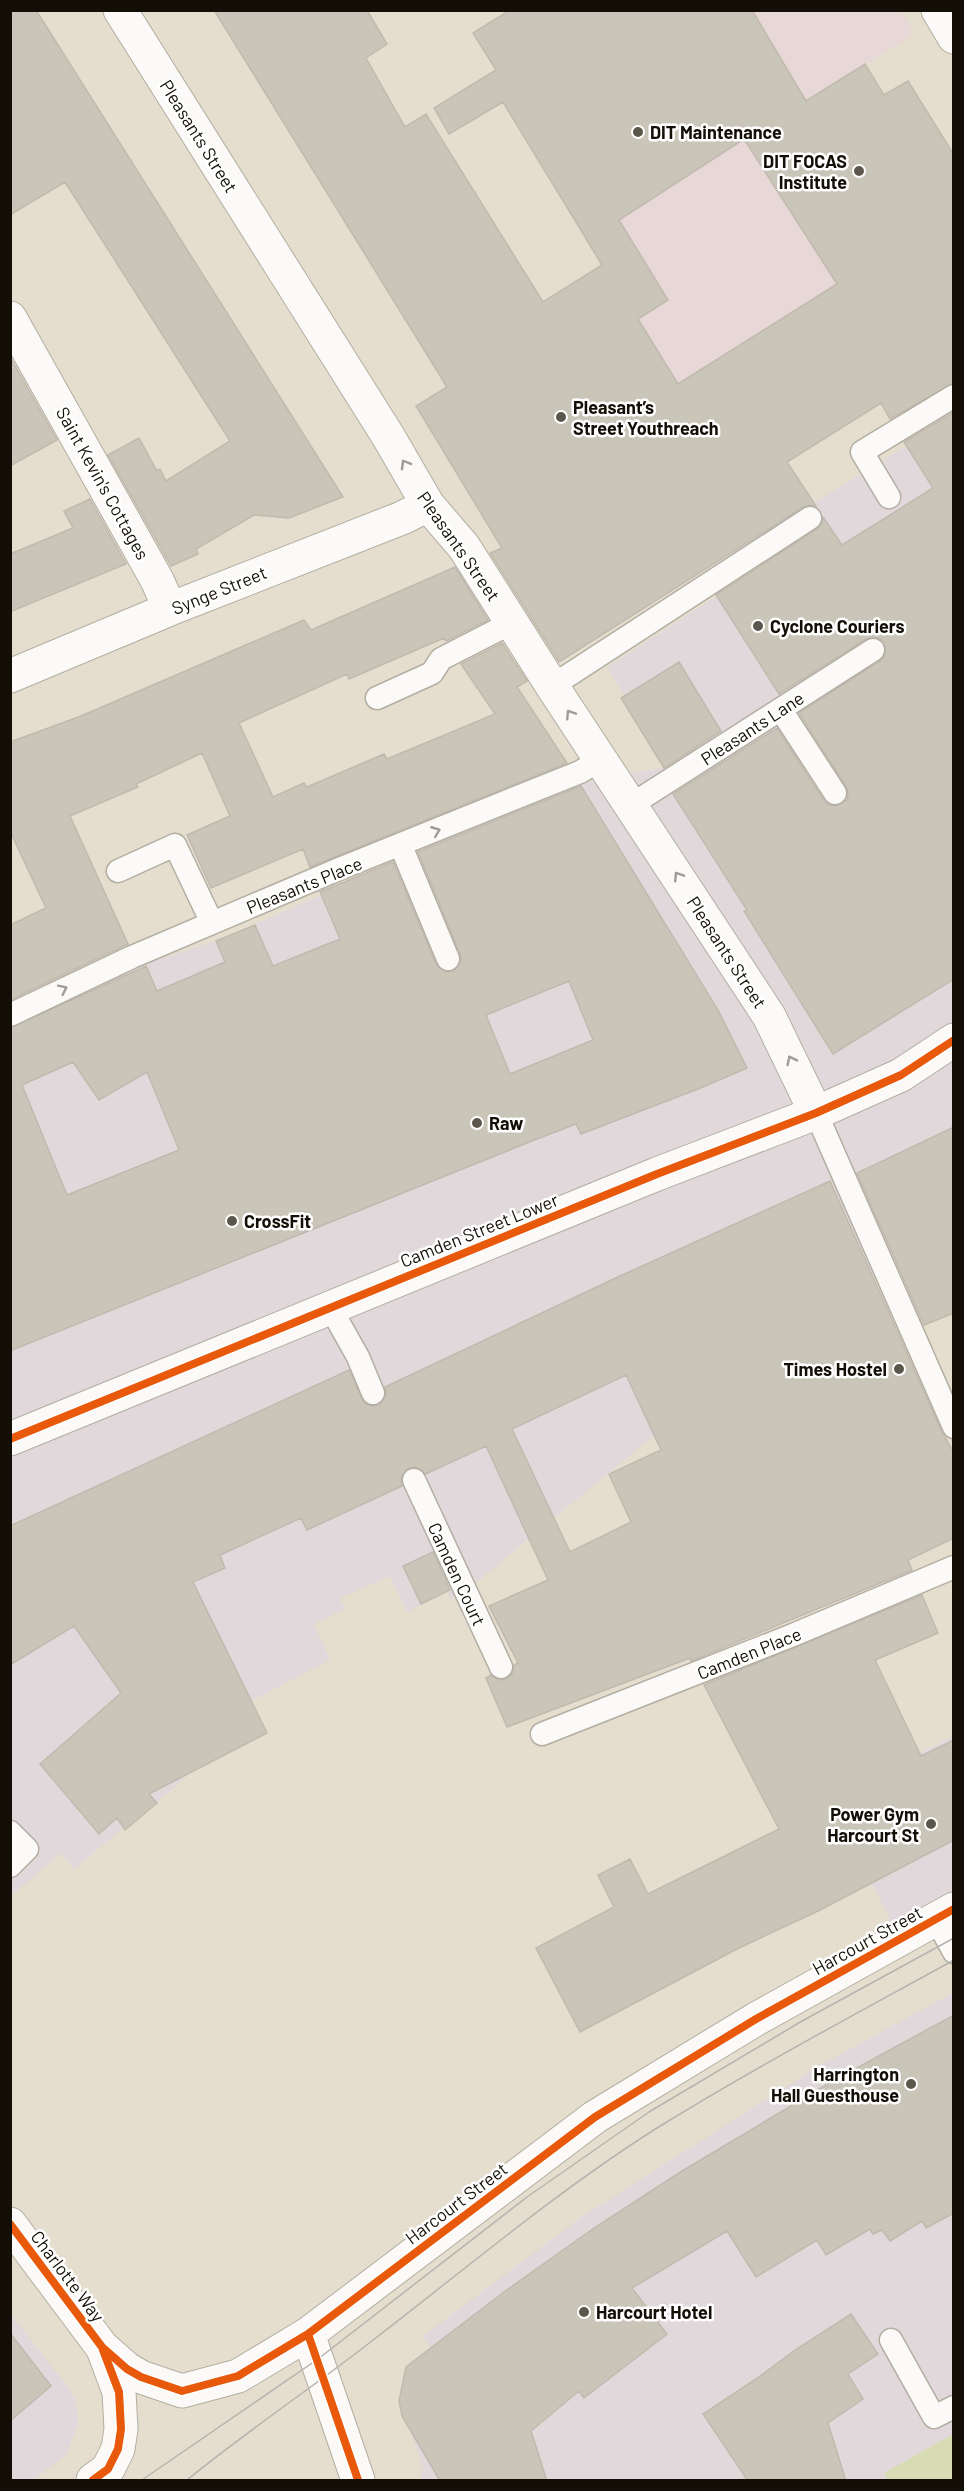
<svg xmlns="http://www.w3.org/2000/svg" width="964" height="2491" font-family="Barlow,sans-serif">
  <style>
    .commercial { fill: #e1d8dc }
    .industrial { fill: #e7d7d6 }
    .green { fill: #d8dcb5 }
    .building { fill: #cac5b9; stroke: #c0baae; stroke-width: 1.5; fill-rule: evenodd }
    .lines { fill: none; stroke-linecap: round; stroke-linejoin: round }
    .lane-casing { stroke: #b3aea1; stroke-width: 25 }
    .street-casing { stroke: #b3aea1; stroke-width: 35 }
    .secondary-casing { stroke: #b3aea1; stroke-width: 35 }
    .lane { stroke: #fbfaf8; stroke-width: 22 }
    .street { stroke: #fbfaf8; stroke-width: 33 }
    .secondary { stroke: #fbfaf8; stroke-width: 33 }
    .tram { stroke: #b5b3af; stroke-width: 1.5 }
    .cycleway-casing { stroke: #fff; stroke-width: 11 }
    .cycleway { stroke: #e8590c; stroke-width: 8 }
    .oneway { stroke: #9e9c97 }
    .poi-dot { fill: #5c574c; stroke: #fff; stroke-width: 2 }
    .labels { text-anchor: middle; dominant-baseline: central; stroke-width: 5; stroke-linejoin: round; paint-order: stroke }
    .poi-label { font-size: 18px; font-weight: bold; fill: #130f06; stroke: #fff; text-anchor: start }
    .street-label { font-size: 18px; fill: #130f06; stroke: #fff }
  </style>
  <rect width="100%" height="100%" fill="#e5dece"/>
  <path class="commercial" d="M614,281L706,429L748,403L814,503L953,417V1226L873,1277L810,1306L461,1595L451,1600L447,1592L407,1612L390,1576L340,1598L345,1609L314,1624L330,1660L251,1701L267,1733L188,1775L125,1830L123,1828L74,1869L61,1853L11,1896V1028L42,1012L59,999L62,1003L145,964L216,941L420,852L419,850L580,784L664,767L621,698L624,695L607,667L827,525L814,503L563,659L506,555L416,406Z
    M953,1736V1892L893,1925L830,1800Z
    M953,1993V2434L884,2473L887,2480H423L420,2471L424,2469L411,2432L402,2416L399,2401L404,2375L411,2363L431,2348L423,2336L583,2216L817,2067Z
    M10,2313L71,2391L77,2406L78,2424L66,2455L33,2480H11Z"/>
  <path class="industrial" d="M658,11H901L915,34L744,139L837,284L721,357L706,429L586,239L506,106Z"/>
  <path class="green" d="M953,2434V2480H887L884,2473Z"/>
  <path class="building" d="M10,10H36L343,497L289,518L254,515L196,549L198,554L171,566L108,455L139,438L157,471L160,469L166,481L230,441L65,182L10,215Z
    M214,10H367L387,44L366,58L405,127L426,114L543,302L602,265L503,102L449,134L434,108L496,70L473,33L510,10H752L806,101L865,64L884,95L908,81L954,155V383L890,419L881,403L787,462L816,506L810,505L803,507L559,662L490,553L502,548L416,406L447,387ZM744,139L837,284L678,384L638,319L668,300L619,220Z
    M10,357L57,440L10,466Z
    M954,412V979L833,1054L744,911L747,910L673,794L777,728L824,801L829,805L836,806L847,800L848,793L846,786L799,713L880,661L885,656V643L879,638L866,639L779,694L716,595L817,529L822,524L823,517L842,545L933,488L904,442Z
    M90,499L126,564L10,612V554L73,528L64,511Z
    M455,567L488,620L446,641L444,638L349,679L347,674L239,723L273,797L304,783L307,787L384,754L387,759L495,714L461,664L502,643L527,681L517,687L567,763L310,867L303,849L211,888L187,835L230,816L202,753L136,784L138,787L70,816L128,944L10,1000V925L46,908L10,831V742L81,716L304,620L311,630Z
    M679,662L721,731L664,768L621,698Z
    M581,786L718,1010L747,1068L698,1089L581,1134L576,1124L537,1139L10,1351V1028L146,966L157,991L225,962L216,941L255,925L273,966L340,939L320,892L393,862L436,964L446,972L454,971L461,961L460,954L418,852ZM569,981L593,1040L510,1074L486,1015ZM73,1062L99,1100L147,1072L179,1150L67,1195L22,1085Z
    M954,1127V1313L924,1325L857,1173Z
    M830,1181L942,1432L954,1453V1538L908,1560L912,1570L691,1661L690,1658L507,1727L486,1678L491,1675L499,1680L506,1679L512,1674L514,1665L518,1663L489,1606L548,1580L486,1446L426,1474L416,1467L408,1468L401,1478L402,1486L307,1530L301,1518L220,1555L225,1568L193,1582L267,1733L149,1794L157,1803L125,1830L117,1818L99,1834L40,1764L121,1693L74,1626L10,1665V1526L349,1370L364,1403L371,1406L379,1405L386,1395L385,1387L620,1276ZM626,1375L661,1450L609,1474L631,1522L570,1552L512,1429Z
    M433,1552L450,1590L421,1604L403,1566Z
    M922,1595L938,1633L875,1660L921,1756L954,1740V1840L818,1911L737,1949L580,2032L536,1948L614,1907L598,1875L630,1859L648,1894L779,1829L704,1685Z
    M954,2015V2213L926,2228L922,2221L890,2241L882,2230L873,2234L870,2229L826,2255L817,2240L756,2277L727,2231L632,2288L667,2334L584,2398L579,2391L531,2431L547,2481H440L402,2416L399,2401L406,2367L504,2292L594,2228L682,2171L831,2082Z
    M851,2314L878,2354L848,2374L863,2399L828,2423L846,2481H748L703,2414L759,2377L795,2350Z
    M10,2333L51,2386L10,2421Z"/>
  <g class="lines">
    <defs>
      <path id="lane" d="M889,497L862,452L954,396
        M552,686L810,518
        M377,698L432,673L441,659L511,623
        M781,710L835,793
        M631,805L873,650
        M401,846L448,959
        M118,871L175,845L212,923
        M10,1015L132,957L339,869L580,772L600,760
        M816,1113L954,1427
        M330,1307L358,1357L373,1393
        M414,1480L501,1667
        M542,1734L793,1635L954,1567
        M10,1832L27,1849L10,1866
        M936,1919L954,1952
        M891,2340L934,2417L954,2407"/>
      <path id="street" d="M120,10L388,436L428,505L464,547L552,686L769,1016L816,1113
        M938,10L954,37
        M10,318L157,580L170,609
        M10,676L170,609L402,518L428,505"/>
      <path id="secondary" d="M10,1439L657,1174L816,1113L901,1075L954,1040
        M10,2224L102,2347L127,2369L141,2377L182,2391L238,2376L308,2334L595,2117L756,2019L954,1909
        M308,2334L358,2480
        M93,2480L108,2469L118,2449L121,2429L119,2392L103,2349"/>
    </defs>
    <use href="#lane" class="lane-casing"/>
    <use href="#street" class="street-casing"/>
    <use href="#secondary" class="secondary-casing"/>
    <use href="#lane" class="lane"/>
    <use href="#street" class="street"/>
    <use href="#secondary" class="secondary"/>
    <path class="tram" d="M142,2480L318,2359L527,2197L649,2112L802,2021L954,1938
      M187,2480C248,2430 315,2386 377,2337C469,2266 559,2190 657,2128C754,2068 854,2015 954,1960"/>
    <defs>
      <path id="cycleway" d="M10,1439L657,1174L816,1113L901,1075L954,1040
        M10,2224L102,2347L127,2369L141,2377L182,2391L238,2376L308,2334L595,2117L756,2019L954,1909
        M308,2334L358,2480
        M93,2480L108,2469L118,2449L121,2429L119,2392L103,2350"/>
    </defs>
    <use href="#cycleway" class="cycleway-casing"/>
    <use href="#cycleway" class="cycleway"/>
  </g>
  <defs><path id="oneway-chevron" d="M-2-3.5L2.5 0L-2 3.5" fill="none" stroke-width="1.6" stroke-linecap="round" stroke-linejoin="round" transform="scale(1.5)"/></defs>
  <g class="oneway">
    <use href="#oneway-chevron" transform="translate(405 464) rotate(-120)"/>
    <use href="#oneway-chevron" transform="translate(570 714) rotate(-123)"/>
    <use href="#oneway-chevron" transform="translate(436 831) rotate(-22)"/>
    <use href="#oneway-chevron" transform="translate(678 876) rotate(-123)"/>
    <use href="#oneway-chevron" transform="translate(63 989) rotate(-26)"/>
    <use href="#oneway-chevron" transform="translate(791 1060) rotate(-116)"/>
  </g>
  <g class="poi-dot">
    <circle cx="638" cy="132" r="6"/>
    <circle cx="859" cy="171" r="6"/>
    <circle cx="561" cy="417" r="6"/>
    <circle cx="758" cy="626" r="6"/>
    <circle cx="477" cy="1123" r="6"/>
    <circle cx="232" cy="1221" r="6"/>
    <circle cx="899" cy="1369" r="6"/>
    <circle cx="931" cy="1824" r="6"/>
    <circle cx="911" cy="2084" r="6"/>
    <circle cx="584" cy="2312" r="6"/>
  </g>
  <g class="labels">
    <g class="poi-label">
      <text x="650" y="132">DIT Maintenance</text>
      <text x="847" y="161" text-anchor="end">DIT FOCAS<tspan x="847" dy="21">Institute</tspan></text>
      <text x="573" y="407">Pleasant’s<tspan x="573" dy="21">Street Youthreach</tspan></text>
      <text x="770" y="626">Cyclone Couriers</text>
      <text x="489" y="1123">Raw</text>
      <text x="244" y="1221">CrossFit</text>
      <text x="887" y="1369" text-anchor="end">Times Hostel</text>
      <text x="919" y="1814" text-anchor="end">Power Gym<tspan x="919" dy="21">Harcourt St</tspan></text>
      <text x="899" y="2074" text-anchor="end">Harrington<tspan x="899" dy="21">Hall Guesthouse</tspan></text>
      <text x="596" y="2312">Harcourt Hotel</text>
    </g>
    <g class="street-label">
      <text transform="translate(199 136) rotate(58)">Pleasants Street</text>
      <text transform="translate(103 483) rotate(61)">Saint Kevin's Cottages</text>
      <text transform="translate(459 546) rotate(55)">Pleasants Street</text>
      <text transform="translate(219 590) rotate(-22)">Synge Street</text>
      <text transform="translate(752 728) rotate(-33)">Pleasants Lane</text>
      <text transform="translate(304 885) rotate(-22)">Pleasants Place</text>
      <text transform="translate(727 952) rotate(57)">Pleasants Street</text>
      <text transform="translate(479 1230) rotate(-22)">Camden Street Lower</text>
      <text transform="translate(457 1574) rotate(65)">Camden Court</text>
      <text transform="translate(749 1653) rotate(-22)">Camden Place</text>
      <text transform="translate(867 1940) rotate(-29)">Harcourt Street</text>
      <text transform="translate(456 2203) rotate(-37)">Harcourt Street</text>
      <text transform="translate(68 2276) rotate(53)">Charlotte Way</text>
    </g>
  </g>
  <rect width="964" height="2491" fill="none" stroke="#130f06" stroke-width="24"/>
</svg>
